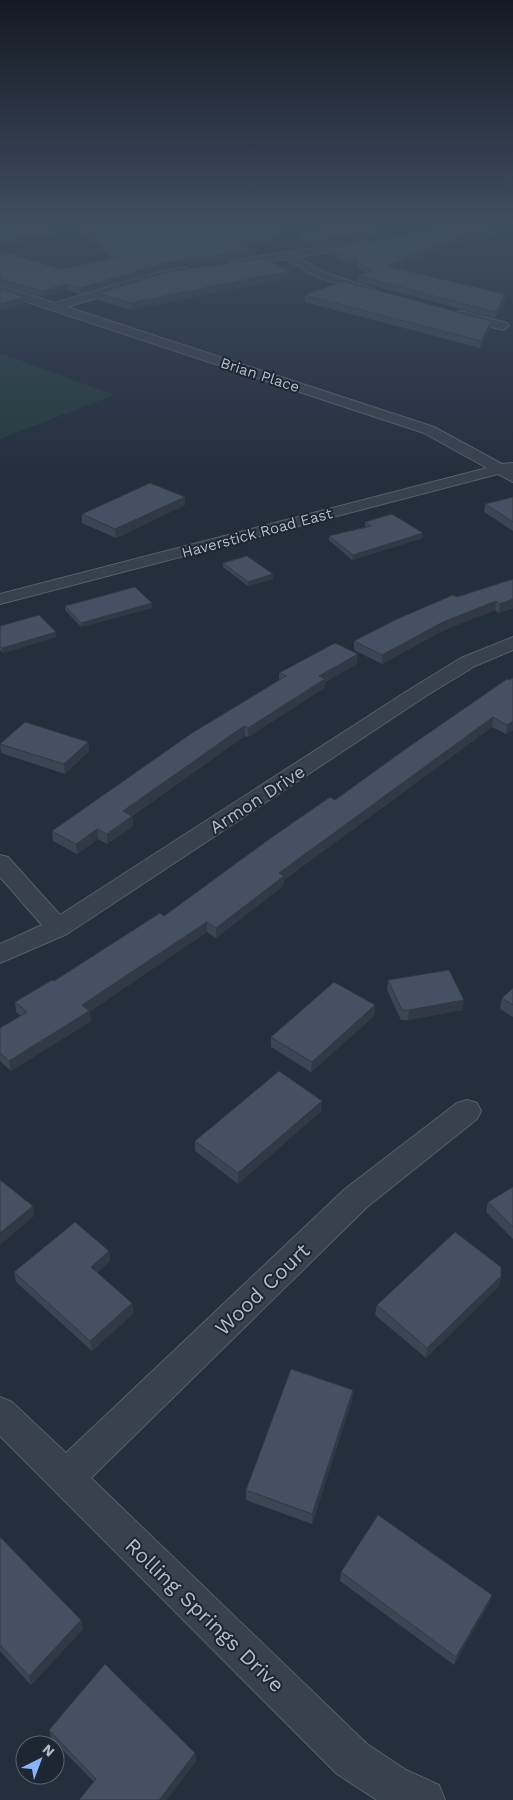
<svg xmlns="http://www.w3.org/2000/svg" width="513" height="1800" font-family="'Work Sans',sans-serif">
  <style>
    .green { fill: #263c3f }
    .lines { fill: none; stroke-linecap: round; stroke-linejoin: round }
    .street-casing { stroke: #565f6c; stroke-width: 2 }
    .street { fill: #38414e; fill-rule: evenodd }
    .wall { fill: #3b4654 }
    .shaded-wall { fill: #303945 }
    .building { fill: #455162; stroke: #303945 }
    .labels { text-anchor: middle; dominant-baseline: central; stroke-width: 4; stroke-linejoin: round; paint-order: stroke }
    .far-street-label { font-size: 15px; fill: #b4bcc9; stroke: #1d2633 }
    .street-label { font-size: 18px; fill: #b4bcc9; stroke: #1d2633 }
    .near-street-label { font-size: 21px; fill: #b4bcc9; stroke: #1d2633 }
  </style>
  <rect width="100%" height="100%" fill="#242f3e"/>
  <path class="green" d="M0,353L114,395L0,439Z"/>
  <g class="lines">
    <defs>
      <path id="street" d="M362,241L366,242L367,244L366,246L298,257L323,272L374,289L376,291L374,293L370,294L315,276L286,259L235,266L230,263L235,260Z
        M184,267L190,270L188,272L151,281L67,307L434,427L502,464L513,463V482L498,474L0,604V594L487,468L424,433L0,293V286L55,303L144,276Z
        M461,311L507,323L509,326L503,330L457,318L455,315L457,312Z
        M513,637V650L475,666L426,696L67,934L0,963V944L42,925L0,877V855L8,857L60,915L412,688L461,658Z
        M467,1100L477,1103L481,1111L477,1119L367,1207L91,1478L367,1744L406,1770L439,1785L445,1800H377L337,1774L0,1436V1397L12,1402L66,1453L345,1189L457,1103Z"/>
    </defs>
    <use href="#street" class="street-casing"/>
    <use href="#street" class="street"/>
  </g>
  <path class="wall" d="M0,221H301L268,244L245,248L250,256L167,269L80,294L67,290L43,297L0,285V251L60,269L113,259L76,228L0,248Z
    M351,221H432L391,234L316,246L299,237V231Z
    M513,221V230L472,241L466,239L395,268L505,301L495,318L358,282V276L366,273L359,269L357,264L351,265L330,254V248L411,234Z
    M288,278L131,310L98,300V293Z
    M305,295L491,321L490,328L480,348L305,302Z
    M185,497V505L116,538L82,523V514Z
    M513,497V531L484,512L485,504Z
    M365,522L423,533V538L352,560L329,540V536L365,527Z
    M223,563L273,574V579L248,586L223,567Z
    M513,579V608L499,613L495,610L442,631L382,664L354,650V641L457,597Z
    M152,603V608L81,627L65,610V606Z
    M0,626L56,637L3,653L0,650Z
    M357,664L325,682L324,688L248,737L245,736L132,816L133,826L107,844L98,839L77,854L53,841L52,831L279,680V673Z
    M513,678V730L506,734L492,727L284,880L283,886L216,938L207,932L89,1012L91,1021L11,1071L0,1061V1028L21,1016L16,1012L15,1002L54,981L164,916Z
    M88,742L89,751L65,774L1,753L0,743Z
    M388,980L463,1010L408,1020H401L387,990Z
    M513,988V1017L500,1009L502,998Z
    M375,1005L374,1016L311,1072L271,1047V1037Z
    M321,1111L238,1184L195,1151V1141Z
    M513,1187V1239L486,1212L488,1202Z
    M109,1251L110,1261L97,1272L134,1313L92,1351L16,1282L14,1272Z
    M501,1276L499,1286L426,1358L375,1315L377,1305Z
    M353,1390L352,1400L312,1524L246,1500V1490Z
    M0,1537L81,1620L83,1629L31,1685L0,1651Z
    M341,1572L489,1603L454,1665L340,1581Z
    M49,1730L195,1753L196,1761L166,1800H79L94,1782L51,1738Z"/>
  <path class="shaded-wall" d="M293,221H301L268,244L236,249V243Z
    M414,221H432L391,234L316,246V240Z
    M75,223L76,228L0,248V242Z
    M513,224V230L472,241L473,235Z
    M467,233L466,239L386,272V266Z
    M250,250V256L167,269L80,294V288L166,263Z
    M357,258V264L351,265L352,259Z
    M289,271L288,278L131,310L130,303Z
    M67,284V290L43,297L42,291Z
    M505,294V301L495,318L496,312Z
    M24,297V303L0,311V304Z
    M491,321L490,328L480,348L481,341Z
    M185,497V505L116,538L115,529Z
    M423,533V538L352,560L353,555Z
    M273,574V579L248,586V582Z
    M513,599V608L499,613L500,604Z
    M496,601L495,610L442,631L382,664V655L443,622Z
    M152,603V608L81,627V623Z
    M56,632V637L3,653L2,648Z
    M358,654L357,664L325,682L324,688L248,737V728L319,676Z
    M493,717L492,727L284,880L283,886L216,938V928L279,873Z
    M513,721V730L506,734L507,725Z
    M244,726L245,736L124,821L123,811Z
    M88,742L89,751L65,774L64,764Z
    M132,816L133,826L107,844V834Z
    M97,829L98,839L77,854L76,844Z
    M207,922V932L89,1012L91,1021L11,1071L9,1061L82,1005Z
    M464,1000L463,1010L408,1020L409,1010Z
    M375,1005L374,1016L311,1072L312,1062Z
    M322,1101L321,1111L238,1184V1173Z
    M33,1206L34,1216L0,1245V1233Z
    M109,1251L110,1261L92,1277L91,1267Z
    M501,1276L499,1286L426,1358L427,1348Z
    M132,1303L134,1313L92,1351L90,1341Z
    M353,1390L352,1400L312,1524V1514Z
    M492,1595L489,1603L454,1665L456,1657Z
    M81,1620L83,1629L31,1685L29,1676Z
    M195,1753L196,1761L166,1800H159Z"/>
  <path class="building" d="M0,221H293L268,239L236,243L250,250L166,263L80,288L67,284L42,291L0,279V251L60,269L119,257L75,223L0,242Z
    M351,221H414L391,228L316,240L299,231Z
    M445,221H513V224L473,235L467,233L386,266L505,294L496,312L358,276L372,270L359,263L357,258L352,259L330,248L411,234Z
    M264,258L289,271L130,303L98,293L168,272Z
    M343,281L491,321L481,341L305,295Z
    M0,289L24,297L0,304Z
    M150,483L185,497L115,529L82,514Z
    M513,497V522L485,504Z
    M392,514L423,533L353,555L329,536L371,526L365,522Z
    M247,556L273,574L248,582L223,563Z
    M513,579V599L500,604L496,601L443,622L382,655L354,641L397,619L453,595L457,597Z
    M135,587L152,603L81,623L65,606Z
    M39,615L56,632L2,648L0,646V626Z
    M335,643L358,654L319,676L325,679L248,728L244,726L123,811L132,816L107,834L97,829L76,844L52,831L192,733L286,676L279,673Z
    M513,678V721L507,725L493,717L279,873L284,876L216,928L207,922L82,1005L89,1011L9,1061L0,1053V1028L27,1012L15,1002L52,980L54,981L160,913L164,916L268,840L330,797L335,800L407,748L507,679L509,680Z
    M25,722L88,742L64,764L0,744Z
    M449,970L464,1000L409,1010H402L388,980Z
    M334,982L375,1005L312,1062L271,1037Z
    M513,988V1005L502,998Z
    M279,1071L322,1101L238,1173L195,1141Z
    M0,1180L33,1206L0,1233Z
    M513,1187V1227L488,1202Z
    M75,1222L109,1251L91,1267L132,1303L90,1341L14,1272Z
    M455,1232L501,1267V1276L427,1348L377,1305Z
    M291,1369L353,1390L312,1514L246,1490Z
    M378,1515L492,1595L456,1657L341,1572Z
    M0,1537L81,1620L29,1676L0,1645Z
    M105,1664L195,1753L159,1800H79L96,1779L49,1730Z"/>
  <linearGradient id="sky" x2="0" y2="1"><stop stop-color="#141a22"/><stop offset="0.47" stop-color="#3f4d63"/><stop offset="1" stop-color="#3f4d63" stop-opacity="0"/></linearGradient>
  <rect width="513" height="473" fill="url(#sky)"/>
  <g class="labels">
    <g class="far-street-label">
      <text transform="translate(260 375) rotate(18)">Brian Place</text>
      <text transform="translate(257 533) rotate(-15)">Haverstick Road East</text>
    </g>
    <g class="street-label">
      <text transform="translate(257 799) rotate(-33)">Armon Drive</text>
    </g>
    <g class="near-street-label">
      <text transform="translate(262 1289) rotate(-44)">Wood Court</text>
      <text transform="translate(205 1615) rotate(44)">Rolling Springs Drive</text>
    </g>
  </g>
  <g transform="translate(40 1760) rotate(42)"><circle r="24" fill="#1d2633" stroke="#59626f"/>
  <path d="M0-4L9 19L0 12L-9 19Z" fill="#8ab4f8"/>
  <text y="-8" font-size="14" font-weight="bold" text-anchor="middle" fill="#b4bcc9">N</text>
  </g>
</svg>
